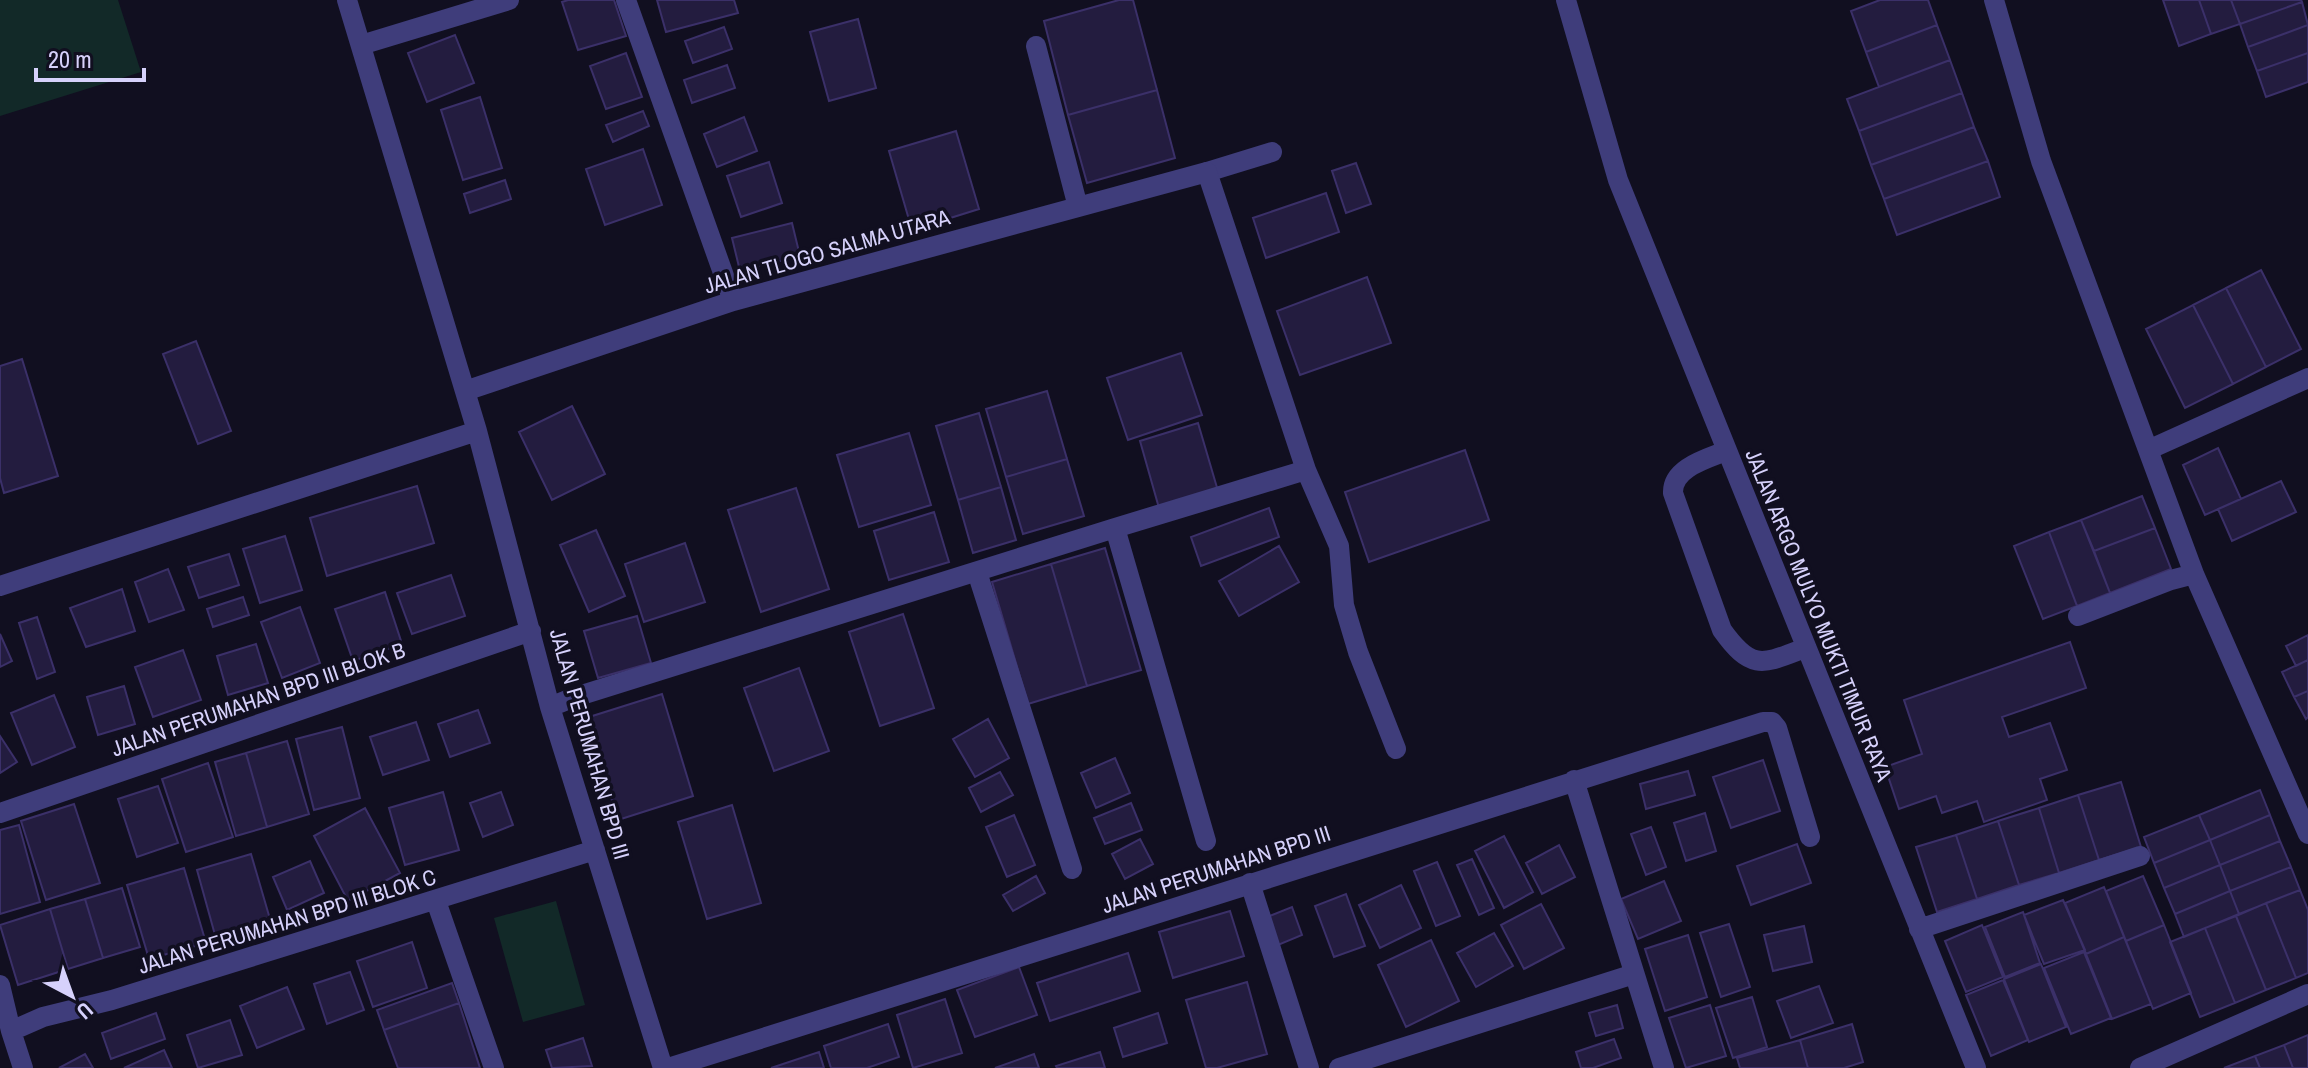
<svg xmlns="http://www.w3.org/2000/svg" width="2308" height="1068" font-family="'Archivo Narrow',sans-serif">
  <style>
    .green { fill: #122928 }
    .building { fill: #231c3f; stroke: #3b3069; stroke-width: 2 }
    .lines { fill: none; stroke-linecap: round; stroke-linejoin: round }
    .lane { stroke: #3f3d7b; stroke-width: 20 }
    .street { stroke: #3f3d7b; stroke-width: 20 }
    .labels { text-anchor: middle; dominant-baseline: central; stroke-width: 7; stroke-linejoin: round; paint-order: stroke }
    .street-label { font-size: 22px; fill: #d6d1fb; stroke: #110f20 }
  </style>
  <rect width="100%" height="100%" fill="#110f20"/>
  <path class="green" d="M0,0H118L141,72L0,116Z
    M556,901L585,1005L523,1022L494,918Z"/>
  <path class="building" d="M568,0H614L626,36L578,50L562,2Z
    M657,0H734L738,13L666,32Z
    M1119,0H1133L1157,90L1068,115L1044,21Z
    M1880,0H1928L1937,25L1866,52L1851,11Z
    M2163,0H2199L2211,34L2179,46Z
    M2199,0H2231L2240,24L2211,34Z
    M2231,0H2301L2302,2L2240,24Z
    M2302,2L2308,25L2248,47L2240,24Z
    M858,19L876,88L829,101L810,32Z
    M1937,25L1950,60L1879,87L1866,52Z
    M2308,25V53L2257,71L2248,47Z
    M724,27L732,49L693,63L685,41Z
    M455,35L474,83L427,102L408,53Z
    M626,53L642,97L606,109L590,66Z
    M2308,53V82L2266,97L2257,71Z
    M1950,60L1962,93L1859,131L1847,99Z
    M727,65L735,88L692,103L684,80Z
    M1157,90L1175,158L1087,183L1068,115Z
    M1962,93L1974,127L1871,165L1859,131Z
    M480,97L502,168L463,180L441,110Z
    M643,111L649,126L613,142L606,125Z
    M744,117L757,151L717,167L704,134Z
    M1974,127L1988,161L1884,199L1871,165Z
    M956,131L979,209L912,230L889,151Z
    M643,149L662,205L605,225L586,169Z
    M1988,161L2000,197L1897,235L1884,199Z
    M769,162L782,203L741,217L727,176Z
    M1356,163L1371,204L1346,213L1332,171Z
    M505,180L511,199L470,213L464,194Z
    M1326,193L1339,232L1266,258L1253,218Z
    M792,223L800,256L740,271L732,238Z
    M2261,270L2301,349L2266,367L2226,288Z
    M1367,277L1391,343L1300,375L1277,311Z
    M2226,288L2266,367L2233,384L2193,305Z
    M2193,305L2233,384L2185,408L2146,329Z
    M196,341L231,431L198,444L163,354Z
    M1181,353L1202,415L1128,440L1107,378Z
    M22,359L58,476L4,493L0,478V366Z
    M1047,391L1067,459L1006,477L986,409Z
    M572,406L605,474L552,500L519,432Z
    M979,413L1001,487L958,500L936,426Z
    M1198,423L1218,491L1159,508L1140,441Z
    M909,433L931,505L859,527L837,455Z
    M2218,448L2241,499L2205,515L2183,465Z
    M1465,450L1489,520L1369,562L1345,492Z
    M1067,459L1084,516L1023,534L1006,477Z
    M2281,481L2296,512L2232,541L2218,509Z
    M417,486L434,543L327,576L310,518Z
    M1001,487L1016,540L973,553L958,500Z
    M796,488L829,589L761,612L728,510Z
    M2142,496L2155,528L2094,551L2081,520Z
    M1269,508L1279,537L1201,566L1191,537Z
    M934,512L949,562L889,580L874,531Z
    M2081,520L2110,593L2077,606L2049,532Z
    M2155,528L2171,569L2110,593L2094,551Z
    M596,530L625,596L589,612L560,545Z
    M2049,532L2077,606L2043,619L2014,546Z
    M285,536L302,590L260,603L243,549Z
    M685,543L705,602L644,622L625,564Z
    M1279,546L1299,582L1239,616L1219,581Z
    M1105,548L1141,670L1087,686L1051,564Z
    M229,554L239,585L199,598L188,567Z
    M1051,564L1087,686L1028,704L992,582Z
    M168,569L184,610L149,622L135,582Z
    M451,575L465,616L412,634L397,593Z
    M122,589L135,631L86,647L70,608Z
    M385,592L402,644L353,661L335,609Z
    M243,597L249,615L213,627L207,609Z
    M300,607L320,663L282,678L261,622Z
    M903,614L934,708L880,726L849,632Z
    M637,616L651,663L598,678L584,631Z
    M37,617L55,672L37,679L19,623Z
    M0,634L12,661L0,667Z
    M2308,635V660L2296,666L2286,646Z
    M2070,642L2086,688L2002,717L2009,737L2050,723L2067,770L2040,779L2047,800L1984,822L1977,801L1942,813L1936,796L1899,809L1885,767L1922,754L1904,700Z
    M256,644L268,683L228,695L217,656Z
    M183,650L201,700L153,717L135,667Z
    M2308,660V691L2294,697L2282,672Z
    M799,668L829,751L774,771L744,688Z
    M124,686L135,724L98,735L87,697Z
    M2308,691V717L2306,719L2294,697Z
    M662,694L693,796L618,820L586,718Z
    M54,695L75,747L32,765L11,713Z
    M478,710L490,743L450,757L438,724Z
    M988,719L1009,758L975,777L953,739Z
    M416,722L429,760L383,775L370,737Z
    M342,727L360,798L314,810L296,739Z
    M0,736L17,762L0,773Z
    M287,741L309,814L267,827L246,753Z
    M246,753L267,827L236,836L215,762Z
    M1115,758L1130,793L1096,808L1081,773Z
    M1763,760L1780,811L1731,828L1713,777Z
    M208,763L233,837L186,852L162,779Z
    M1688,771L1695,795L1646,809L1640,784Z
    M1000,772L1013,795L981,812L969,788Z
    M2121,782L2141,847L2099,860L2078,795Z
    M158,786L178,843L137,857L118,799Z
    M2260,790L2270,815L2210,840L2199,815Z
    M443,792L459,850L405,865L389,808Z
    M501,792L513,825L483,837L470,803Z
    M2078,795L2099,860L2059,873L2039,808Z
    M1131,803L1142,830L1105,844L1094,818Z
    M74,804L100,883L46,900L21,821Z
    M732,805L761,903L707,919L678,822Z
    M365,808L400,873L348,901L314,836Z
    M2039,808L2059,873L2019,885L1998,821Z
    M1705,813L1716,851L1686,861L1674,823Z
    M1014,815L1035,865L1007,877L986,827Z
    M2199,815L2210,840L2154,863L2144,837Z
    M2270,815L2280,841L2220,865L2210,840Z
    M1998,821L2019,885L1977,899L1956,835Z
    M19,825L40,902L0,914V830Z
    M1651,827L1666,867L1646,875L1631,834Z
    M1956,835L1977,899L1937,912L1916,847Z
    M1504,836L1533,892L1504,908L1475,851Z
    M1140,839L1153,864L1125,879L1112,854Z
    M2210,840L2220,865L2164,888L2154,863Z
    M2280,841L2291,867L2230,891L2220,865Z
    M1797,844L1811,883L1751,905L1737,866Z
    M1559,845L1575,877L1542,894L1526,863Z
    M251,854L270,919L215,935L197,870Z
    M1472,859L1494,908L1479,915L1457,865Z
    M310,861L324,893L287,910L273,877Z
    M1437,862L1460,916L1436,926L1414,871Z
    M2220,865L2230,891L2175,914L2164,888Z
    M2291,867L2300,890L2239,914L2230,891Z
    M184,868L206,943L149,959L127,885Z
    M1036,876L1045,893L1013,911L1003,895Z
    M2143,876L2164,925L2126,941L2106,891Z
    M1664,881L1681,921L1638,939L1621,899Z
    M1401,885L1421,928L1380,948L1359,905Z
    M2104,887L2124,937L2086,954L2065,903Z
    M122,888L140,947L103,958L85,899Z
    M2300,890L2308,910V973L2296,978L2266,903Z
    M2230,891L2239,914L2184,937L2175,914Z
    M1346,894L1365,946L1334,957L1315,906Z
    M85,899L103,958L68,969L50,909Z
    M2063,900L2085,950L2044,964L2024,915Z
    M2266,903L2296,978L2266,990L2236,916Z
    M1541,904L1564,948L1524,969L1501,925Z
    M1292,907L1302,935L1278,945L1267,917Z
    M50,909L68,969L18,985L0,925Z
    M1230,911L1244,956L1173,978L1159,932Z
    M2023,912L2040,963L2005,977L1985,927Z
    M2236,916L2266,990L2235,1003L2205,928Z
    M1729,924L1750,987L1721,997L1700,933Z
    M1982,925L2003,977L1966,992L1945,941Z
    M2164,925L2191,993L2153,1009L2126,941Z
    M1804,926L1812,962L1773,971L1764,935Z
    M2205,928L2235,1003L2200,1017L2170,942Z
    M1494,933L1513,966L1476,987L1457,953Z
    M1688,935L1707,997L1665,1011L1645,949Z
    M2124,937L2151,1004L2112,1019L2086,954Z
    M1431,940L1459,1001L1406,1027L1378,965Z
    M412,942L427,988L373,1007L357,961Z
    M2084,952L2111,1018L2071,1034L2044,968Z
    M1128,953L1140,991L1050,1021L1037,983Z
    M2041,964L2066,1027L2029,1042L2004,979Z
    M1019,967L1037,1015L975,1037L957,990Z
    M350,972L364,1010L327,1024L314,984Z
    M2003,980L2028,1040L1991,1056L1966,995Z
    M1247,982L1267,1054L1217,1068H1206L1186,1000Z
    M452,983L459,1003L384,1030L377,1010Z
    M1819,986L1833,1023L1791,1038L1777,1001Z
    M287,987L304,1029L257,1048L240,1006Z
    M1752,997L1767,1047L1733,1058L1716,1008Z
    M945,999L962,1053L913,1068L897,1015Z
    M459,1003L480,1068H398L384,1030Z
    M1617,1005L1623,1028L1596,1036L1589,1013Z
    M1710,1005L1726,1056L1686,1068L1669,1018Z
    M156,1013L165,1039L111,1059L102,1033Z
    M1158,1013L1167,1043L1123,1057L1114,1028Z
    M230,1020L242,1055L198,1068L187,1035Z
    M888,1024L899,1057L867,1068H831L824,1046Z
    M1852,1024L1863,1062L1844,1068H1808L1800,1040Z
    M2308,1035V1068H2293L2284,1045Z
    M583,1038L592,1066L552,1068L546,1050Z
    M1614,1039L1621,1058L1593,1068H1581L1576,1052Z
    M1800,1040L1808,1068H1740L1737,1058Z
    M2284,1045L2293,1068H2260L2255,1056Z
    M164,1050L172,1068H124Z
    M819,1052L824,1068H771Z
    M1100,1052L1105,1068H1057L1056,1066Z
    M85,1054L93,1068H59Z
    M1034,1054L1039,1068H995Z
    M2255,1056L2260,1068H2224Z"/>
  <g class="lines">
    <path class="lane" d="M1207,172L1272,152"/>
    <path class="street" d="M347,0L477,431L550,707L663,1068
      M626,0L733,301
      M1566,0L1618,180L1976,1068
      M1994,0L2041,161L2194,574
      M361,45L509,0
      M1036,46L1078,207
      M465,391L733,301L1207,172L1306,470L1339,546L1344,605L1358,652L1396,749
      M2148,450L2308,378
      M1726,451C1706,459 1672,468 1673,493L1722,630C1752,672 1763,664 1805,648
      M1115,528L1206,841
      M977,572L1072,869
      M0,586L477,431
      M2078,616L2171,580L2194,574L2308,834
      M550,707L572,698L1115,528L1306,470
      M1574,780L1664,1068
      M0,813L531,631
      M1250,883L1309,1068
      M436,901L494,1068
      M1919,929L2140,856
      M0,985L11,1031L43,1017L112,1000L595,850
      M11,1031L23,1068
      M668,1068L1763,722H1772L1777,728L1810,837
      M1339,1068L1634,974
      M2140,1068L2308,994"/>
  </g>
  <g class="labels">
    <g class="street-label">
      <text transform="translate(827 251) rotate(-16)">JALAN TLOGO SALMA UTARA</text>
      <text transform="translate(1819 615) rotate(68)">JALAN ARGO MULYO MUKTI TIMUR RAYA</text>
      <text transform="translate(258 699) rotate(-19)">JALAN PERUMAHAN BPD III BLOK B</text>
      <text transform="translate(590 744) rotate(74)">JALAN PERUMAHAN BPD III</text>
      <text transform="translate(1216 869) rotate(-18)">JALAN PERUMAHAN BPD III</text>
      <text transform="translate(287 921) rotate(-17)">JALAN PERUMAHAN BPD III BLOK C</text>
    </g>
  </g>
  <g transform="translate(72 996) rotate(139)" stroke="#110f20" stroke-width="6" paint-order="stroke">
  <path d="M0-6L14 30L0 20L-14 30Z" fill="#d6d1fb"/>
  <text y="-12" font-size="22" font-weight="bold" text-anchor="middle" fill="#d6d1fb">U</text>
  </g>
  <path d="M36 68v12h108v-12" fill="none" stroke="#d6d1fb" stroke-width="4"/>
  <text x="48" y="68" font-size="24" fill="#d6d1fb" stroke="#110f20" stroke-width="6" paint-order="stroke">20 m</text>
</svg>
